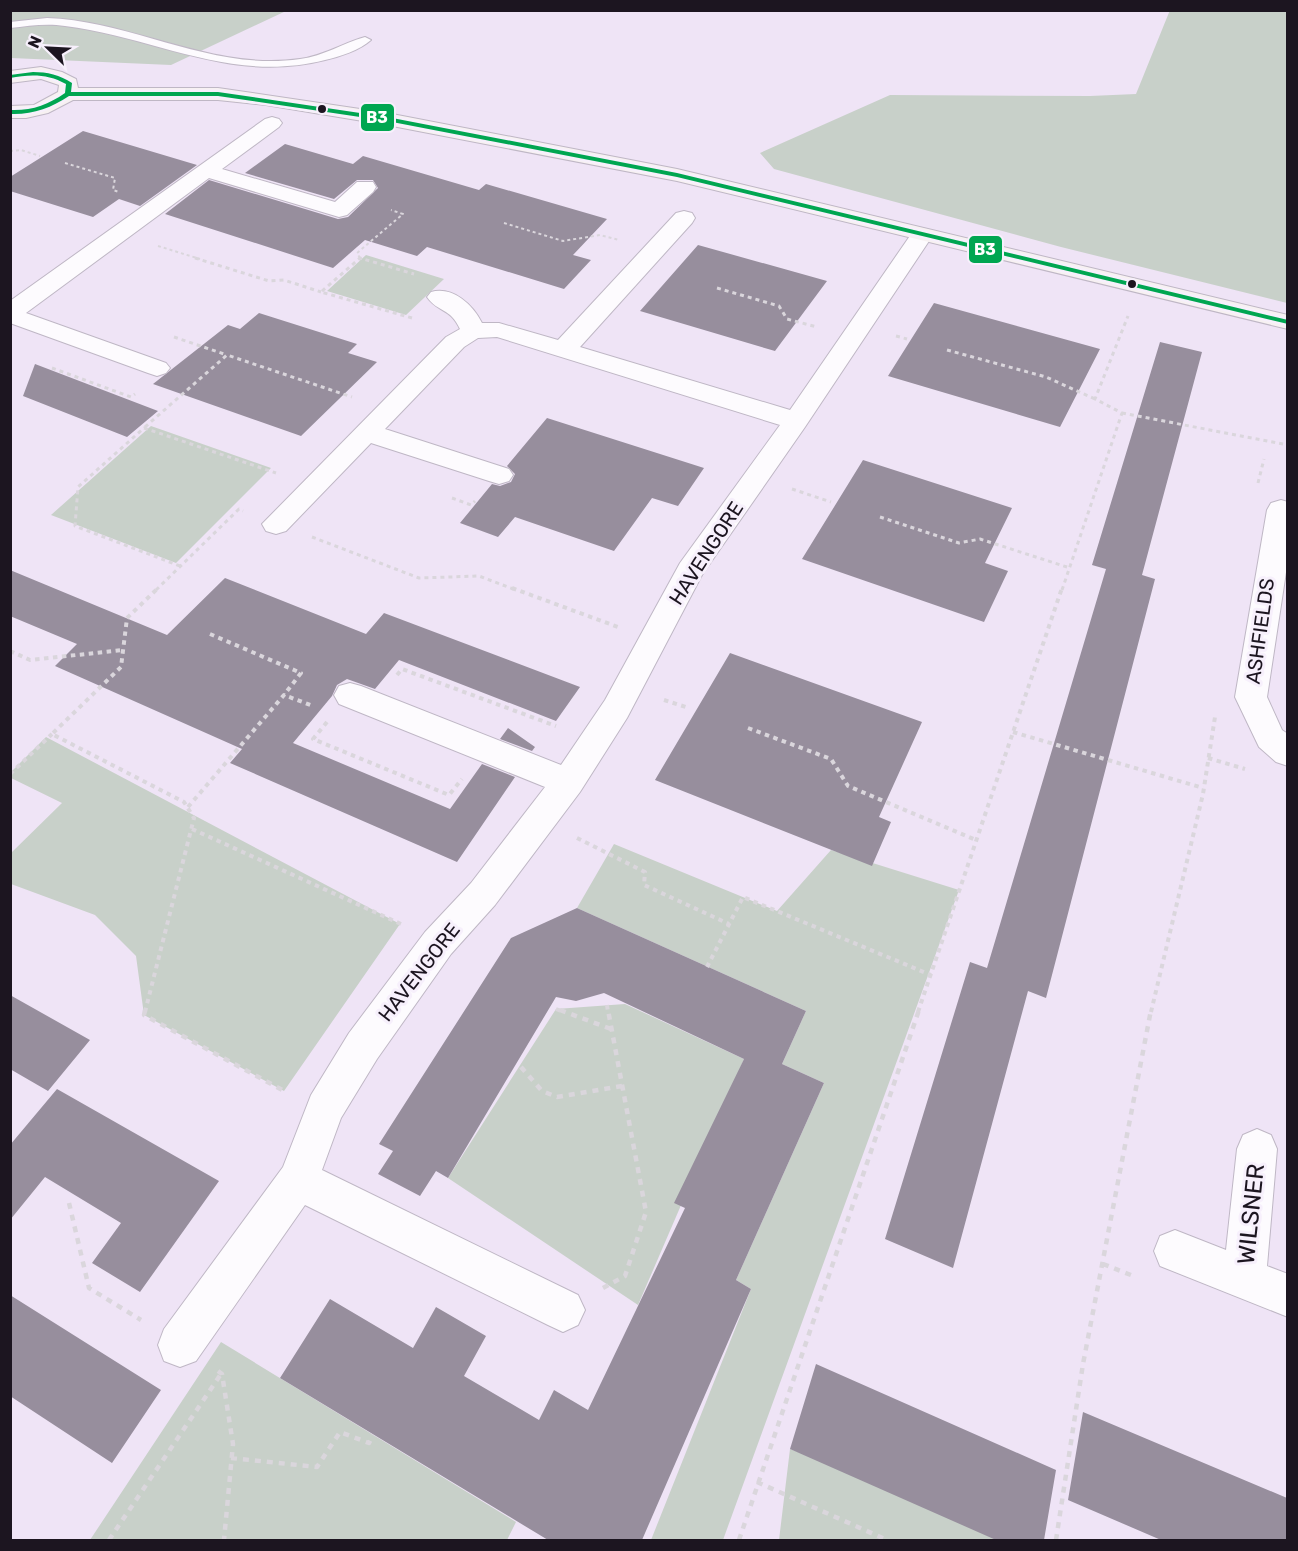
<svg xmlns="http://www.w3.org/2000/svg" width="1298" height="1551" font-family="Rubik,sans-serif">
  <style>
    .green { fill: #c8d0c9 }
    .building { fill: #978e9d }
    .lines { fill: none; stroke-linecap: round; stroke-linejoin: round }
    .lane-casing { stroke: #bfb7c5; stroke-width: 2 }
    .street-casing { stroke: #bfb7c5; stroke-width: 2 }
    .secondary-casing { stroke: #bfb7c5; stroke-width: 2 }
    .path-far3 { stroke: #dad6dc; stroke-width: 2; stroke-dasharray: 3 3; stroke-linecap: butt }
    .path-far2 { stroke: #dad6dc; stroke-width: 3; stroke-dasharray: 4 4; stroke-linecap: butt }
    .path-far1 { stroke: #dad6dc; stroke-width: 4; stroke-dasharray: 4.5 4.5; stroke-linecap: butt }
    .path { stroke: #dad6dc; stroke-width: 4.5; stroke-dasharray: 6 6; stroke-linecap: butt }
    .lane { fill: #fdfbfe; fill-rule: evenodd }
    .street { fill: #fdfbfe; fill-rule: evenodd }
    .secondary { fill: #f7f1f2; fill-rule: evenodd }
    .bus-1-casing { stroke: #f7f0fc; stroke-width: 5 }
    .bus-1 { fill: #00a651; fill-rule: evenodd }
    .bus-dot { fill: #1c1520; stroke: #f7f0fc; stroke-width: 2 }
    .labels { text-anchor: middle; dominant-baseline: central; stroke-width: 6; stroke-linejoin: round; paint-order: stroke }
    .street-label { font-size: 20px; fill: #1c1520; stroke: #f7f0fc }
    .near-street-label { font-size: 24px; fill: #1c1520; stroke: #f7f0fc }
    .line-badge { stroke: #f7f0fc; stroke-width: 2 }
    .badge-label { font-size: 16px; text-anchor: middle; font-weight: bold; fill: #fff }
  </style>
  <rect width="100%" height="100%" fill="#efe4f6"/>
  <path class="green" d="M1170,10L1287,11V303L1061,247L774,169L760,153L890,95L1090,96L1136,94Z
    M10,11H286L171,65L11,58Z
    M366,255L444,279L406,315L327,291Z
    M151,426L271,468L176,563L51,515Z
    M46,737L400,924L284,1091L144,1015L136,956L95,915L11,884V853L62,803L11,778V772Z
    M614,844L777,911L831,850L959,890L723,1540H651L751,1289L736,1280L824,1083L782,1064L806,1011L577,908Z
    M625,1004L744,1059L638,1305L448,1178L556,1009Z
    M221,1342L516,1522L507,1540H90Z
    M790,1449L1036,1540H779Z"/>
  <path class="building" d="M83,131L197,165L140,206L119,199L93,217L10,191V177Z
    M285,144L353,164L363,156L479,190L486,184L607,219L573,255L591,260L564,289L427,247L417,256L365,240L333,268L165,214L209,180L338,219L348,217L378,188L373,180H357L334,199L245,173Z
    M698,245L827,281L775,351L640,311Z
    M934,303L1100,349L1060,427L888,376Z
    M259,313L357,344L348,353L377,362L301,436L153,384L228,325L240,329Z
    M1160,342L1202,352L1142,575L1155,579L1046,998L1028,991L953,1268L885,1239L970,962L987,968L1106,569L1092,565Z
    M35,364L158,411L127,437L23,396Z
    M547,418L704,468L678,506L652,498L614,551L515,517L498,537L460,523L492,484L500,486L511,482L515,474L507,466Z
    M863,460L1012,508L985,563L1008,571L984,622L802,559Z
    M10,570L167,635L225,578L366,634L384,613L580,687L556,721L399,660L375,689L347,679L337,685L332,696L293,743L450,809L482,764L515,777L457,862L230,763L242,749L55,666L77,644L10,616Z
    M730,653L922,722L879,817L891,822L872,866L655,780Z
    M508,728L535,747L532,751L500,739Z
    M577,908L806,1011L782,1064L824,1083L736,1280L751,1289L642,1540H548L280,1378L330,1299L413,1348L436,1307L486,1336L464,1376L539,1420L554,1390L588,1410L685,1208L674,1203L744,1059L604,993L576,1001L556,997L448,1178L436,1171L420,1196L378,1174L393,1151L379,1144L511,938Z
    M10,995L90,1040L48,1091L10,1069Z
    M57,1089L219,1181L140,1292L92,1263L121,1223L45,1177L10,1220V1145Z
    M10,1295L161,1390L112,1463L10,1396Z
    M816,1364L1056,1470L1044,1540H996L790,1449Z
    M1083,1412L1287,1498V1540H1161L1068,1500Z"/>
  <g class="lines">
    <defs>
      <path id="lane" d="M47,18C133,21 213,72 300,59C324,56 343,43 365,37L371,40C360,50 339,57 325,60C231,84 155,37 65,26C46,23 29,26 10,28V22Z"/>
      <path id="street" d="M272,117L279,119L282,123L279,127L222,169L335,202L357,182H373L376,187L373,192L347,215L339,217L209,178L26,313L166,363L170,368L166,373L157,376L148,373L10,323V301L265,119Z
        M684,211L692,213L695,218L692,223L580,347L790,410L914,230H930L933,235L805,427L702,575L627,718L580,792L495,905L451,954L377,1059L341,1118L322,1170L578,1295L585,1310L578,1325L563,1332L548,1325L305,1205L196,1361L180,1367L164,1361L158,1345L164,1329L283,1167L311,1095L349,1033L425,932L471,883L545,787L339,704L334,695L339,686L350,683L361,686L561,765L605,700L680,563L780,425L497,337L478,338L464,347L385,429L509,469L513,475L509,481L499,484L489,481L371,443L286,531L276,534L266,531L262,524L446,337L460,329C450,307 438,313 427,297L431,292C453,286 473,305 482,323H499L558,340L676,213Z
        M1281,500L1288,502V559L1267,697L1282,730L1288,734V766L1276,762L1259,747L1235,697L1267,510L1271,503Z
        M1257,1129L1271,1135L1277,1149L1267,1266L1288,1274V1317L1160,1266L1154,1251L1160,1236L1175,1230L1226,1250L1237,1149L1243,1135Z"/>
      <path id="secondary" d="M41,67L62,72L76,79L78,88H218L387,113L677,169L1288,315V329L677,181L387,125L266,105L218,100H73L48,113L26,118H10V106L34,105L58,92L59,85L41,79L10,83V71Z"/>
    </defs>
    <use href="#lane" class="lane-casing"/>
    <use href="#street" class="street-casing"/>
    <use href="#secondary" class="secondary-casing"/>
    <path class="path-far3" d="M10,151L21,150L40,156
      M65,163L115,178L113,190L119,192
      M504,223L563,241L600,235L619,240
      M158,246L200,259
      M360,258L357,253L403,214L391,210
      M359,259H364"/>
    <path class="path-far2" d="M195,258L269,281L284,280L321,292
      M717,288L779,306L787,319L817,327
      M412,318L321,292L360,258L414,274
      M896,336L907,339
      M174,337L227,355
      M947,350L1046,377L1095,399
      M52,368L131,397L135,394
      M1122,413L1288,445
      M145,427L227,355L352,397
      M1258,483L1264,459
      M792,489L831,502
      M452,498L471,505L475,501
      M880,517L959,543L980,539L1070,568
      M312,537L419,578L479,576L516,590
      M180,566L75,526L78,487L144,428L276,473
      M156,590L239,509L243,511
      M1062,590L1122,413L1095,399L1128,316"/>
    <path class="path-far1" d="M512,588L618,627
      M210,634L301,673L284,695
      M10,651L30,660L123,650
      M397,675L402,669L556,726
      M664,700L689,708
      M327,722L313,739L449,795L462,779
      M748,728L831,759L848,786L976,840
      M1013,732L1203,788
      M1208,758L1245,769
      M10,774L52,734
      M188,807L284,695L313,706
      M192,829L401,924
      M577,838L645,872L644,885L729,924
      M707,967L743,897L931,975
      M607,1005L608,1012
      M556,1009L564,1012
      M145,1012L194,818L184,802L52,734L121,667L127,618L158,588
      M918,1012L1062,588
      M1151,1012L1203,794L1215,717"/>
    <path class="path" d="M145,1010L144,1015L286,1092
      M560,1010L611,1029
      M521,1067L542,1091L557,1097L622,1086
      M69,1203L89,1288L141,1320
      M1103,1264L1136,1277
      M603,1288L625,1276L646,1212L608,1010
      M218,1371L222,1374L233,1444L224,1540
      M231,1458L317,1467L340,1432L369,1443L373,1435
      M757,1482L887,1540
      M109,1540L221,1374
      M739,1540L919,1010
      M1056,1540L1083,1364L1151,1010"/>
    <use href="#lane" class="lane"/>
    <use href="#street" class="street"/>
    <use href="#secondary" class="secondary"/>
    <defs>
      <path id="bus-1" d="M33,72C47,72 60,75 72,83L71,92H218L387,117L677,173L1288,320V324L677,177L387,121L218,96H69C51,108 32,115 10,114V110C31,111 48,105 65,93L66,84C48,74 31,74 10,78V75Z"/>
    </defs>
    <use href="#bus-1" class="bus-1-casing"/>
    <use href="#bus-1" class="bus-1"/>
  </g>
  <g class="bus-dot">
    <circle cx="322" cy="109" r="5"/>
    <circle cx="1132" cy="284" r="5"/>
  </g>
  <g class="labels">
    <g class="street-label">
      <text transform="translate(706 553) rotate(-57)">HAVENGORE</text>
      <text transform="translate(1260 631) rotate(-82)">ASHFIELDS</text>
      <text transform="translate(419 972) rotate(-52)">HAVENGORE</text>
    </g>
    <g class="near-street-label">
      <text transform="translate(1251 1214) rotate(-84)">WILSNER</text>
    </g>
  </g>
  <g class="line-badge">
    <rect x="360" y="103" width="35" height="29" rx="6" fill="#00a651"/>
    <rect x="968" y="235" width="35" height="29" rx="6" fill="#00a651"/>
  </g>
  <g class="badge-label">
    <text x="377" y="123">B3</text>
    <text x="985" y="255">B3</text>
  </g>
  <rect width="1298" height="1551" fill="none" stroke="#1c1520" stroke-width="24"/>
  <g transform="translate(48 48) rotate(294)" stroke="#f7f0fc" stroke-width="4.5" paint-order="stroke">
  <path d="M0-4.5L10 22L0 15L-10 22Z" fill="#1c1520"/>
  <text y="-9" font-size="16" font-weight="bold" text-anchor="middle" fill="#1c1520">N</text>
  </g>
</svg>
